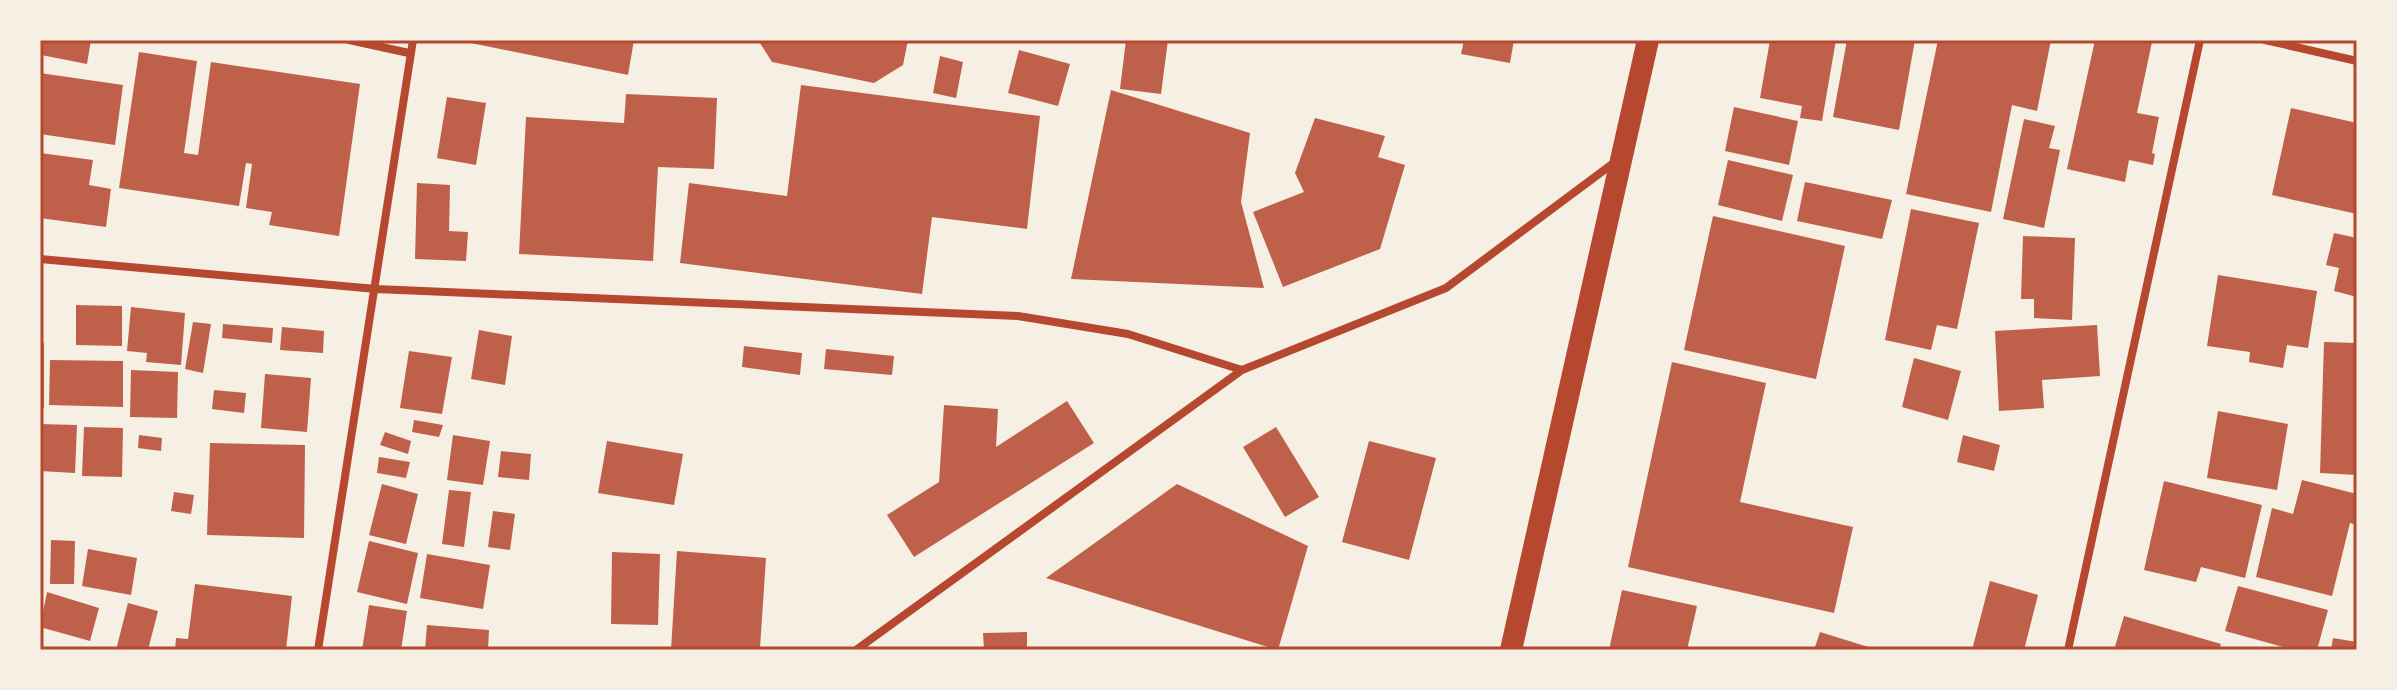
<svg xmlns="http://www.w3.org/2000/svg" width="2397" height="690" font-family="'IBM Plex Sans',sans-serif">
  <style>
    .building { fill: #bf614a }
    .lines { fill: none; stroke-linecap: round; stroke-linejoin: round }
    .minor { stroke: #b5482f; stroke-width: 8 }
    .trunk { stroke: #b5482f; stroke-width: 22 }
    .neatline { fill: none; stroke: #b5482f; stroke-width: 3 }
  </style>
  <rect width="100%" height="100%" fill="#f6efe4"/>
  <path class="building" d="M44,40H91L87,64L41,55Z
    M456,40H634L628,75Z
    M758,40H908L903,65L874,83L772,62Z
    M1126,40H1168L1161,94L1120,89Z
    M1464,40H1514L1510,63L1461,54Z
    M1770,40H1836L1822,121L1800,118L1802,106L1760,98Z
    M1847,40H1915L1899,130L1833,117Z
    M1938,40H2051L2037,111L2012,105L1991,212L1906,194Z
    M2095,40L2152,42L2137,113L2159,117L2152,153L2155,154L2153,165L2129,160L2125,182L2067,169Z
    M1019,50L1070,64L1058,106L1008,93Z
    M139,52L197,61L184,153L198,155L211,62L360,84L339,236L269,225L272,212L246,208L252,164L246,163L239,206L119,188Z
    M940,56L963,62L956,98L933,93Z
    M40,73L123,85L115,145L40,134Z
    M801,85L1040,116L1027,229L932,217L922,294L680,263L689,183L787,196Z
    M1111,90L1250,133L1241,202L1264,288L1071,279Z
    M626,94L717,98L714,169L658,167L653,261L519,254L526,117L624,123Z
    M447,97L486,103L476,165L437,158Z
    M1734,107L1798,121L1789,165L1725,151Z
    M2291,108L2357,123V214L2272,195Z
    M1315,118L1385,136L1378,157L1405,165L1380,249L1283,287L1253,212L1304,192L1295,173Z
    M2024,119L2055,126L2049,148L2060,150L2044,228L2003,219Z
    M40,153L93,160L89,185L111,189L106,227L40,218Z
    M1728,160L1793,175L1782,221L1718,205Z
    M1805,182L1892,200L1882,239L1797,221Z
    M417,183L450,185L449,231L468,232L466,261L415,259Z
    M1911,209L1979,223L1957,329L1937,325L1931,350L1885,340Z
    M1713,216L1845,246L1816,379L1684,350Z
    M2334,233L2357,238V297L2334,291L2339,268L2326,265Z
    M2023,236L2075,238L2072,320L2034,318V299H2021Z
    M2218,275L2317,291L2308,348L2287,345L2283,368L2249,362L2250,352L2207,346Z
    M76,305L122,306V346L76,345Z
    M131,307L185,313L181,365L146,362L147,353L127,351Z
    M193,322L211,324L203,373L185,369Z
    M223,324L273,328L272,343L222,338Z
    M2097,325L2100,376L2042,380L2044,408L1999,411L1995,331Z
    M282,327L324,331L323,353L280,350Z
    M479,330L512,336L505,385L471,379Z
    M2324,342L2357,343V475L2320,473Z
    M40,343H44V408H40Z
    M744,346L802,353L800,375L742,367Z
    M826,349L894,356L892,375L824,369Z
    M409,351L452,357L442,414L400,408Z
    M1914,358L1961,371L1948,420L1902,407Z
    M50,360L123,361V407L49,405Z
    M1672,362L1766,383L1740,502L1853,527L1834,613L1628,567Z
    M131,370L178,372L177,418L130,417Z
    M265,374L311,378L307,432L261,428Z
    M214,390L246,393L244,413L212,409Z
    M1067,401L1094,443L914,557L887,515L939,482L944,405L998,409L996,447Z
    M2218,411L2288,424L2277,490L2207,478Z
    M414,420L443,425L439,437L412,432Z
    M40,424L77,425L75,473L40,471Z
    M84,427L123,428L122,477L82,476Z
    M1276,427L1319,497L1285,517L1243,447Z
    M385,432L411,441L408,454L380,445Z
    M139,435L162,438L161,451L138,448Z
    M453,435L490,441L483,485L447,480Z
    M1963,435L2000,445L1994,471L1957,462Z
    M607,441L683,454L674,505L598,493Z
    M1369,441L1436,458L1409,560L1342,542Z
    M210,443L305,445L304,538L207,535Z
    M501,451L531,454L529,480L498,477Z
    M379,457L410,462L406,478L377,473Z
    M2302,480L2357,494V525L2350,523L2332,596L2256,577L2272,508L2293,514Z
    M2164,481L2262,505L2245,578L2201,567L2196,582L2144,570Z
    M382,484L418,494L406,544L369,535Z
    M1177,484L1308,546L1278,650L1046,578Z
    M449,490L471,492L464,547L442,544Z
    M174,492L194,495L191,514L171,511Z
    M493,511L515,514L510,550L488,547Z
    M51,540L75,541L74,584H50Z
    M369,541L418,553L407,604L357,592Z
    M88,549L137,558L131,595L82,586Z
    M677,551L766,558L760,648L671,650Z
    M612,552L660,554L658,625L611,624Z
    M427,554L490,565L483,609L420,598Z
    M1990,581L2038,595L2024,650H1972Z
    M195,584L292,596L286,650H175L176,638L188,639Z
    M2238,586L2328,610L2317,650H2294L2225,631Z
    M1622,590L1697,606L1687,650H1609Z
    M47,592L99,608L90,641L40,627Z
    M128,603L158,611L148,650H116Z
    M369,605L407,611L401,650H362Z
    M2124,616L2221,644L2219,650H2114Z
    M427,625L489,630L488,650H425Z
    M1027,632V650H984L983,633Z
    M1820,632L1875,649V650H1814Z
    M2333,638L2357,642V650H2331Z"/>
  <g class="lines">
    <path class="minor" d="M349,40L409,53
      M2265,40L2357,61
      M40,259L376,289L1018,316L1128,334L1242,370
      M318,650L413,40
      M856,650L1242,370L1446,288L1615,162
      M2068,650L2200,40"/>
    <path class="trunk" d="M1511,650L1648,40"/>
  </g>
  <rect width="2397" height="690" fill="none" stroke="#f6efe4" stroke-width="84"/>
  <rect x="42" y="42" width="2313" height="606" class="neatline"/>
</svg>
